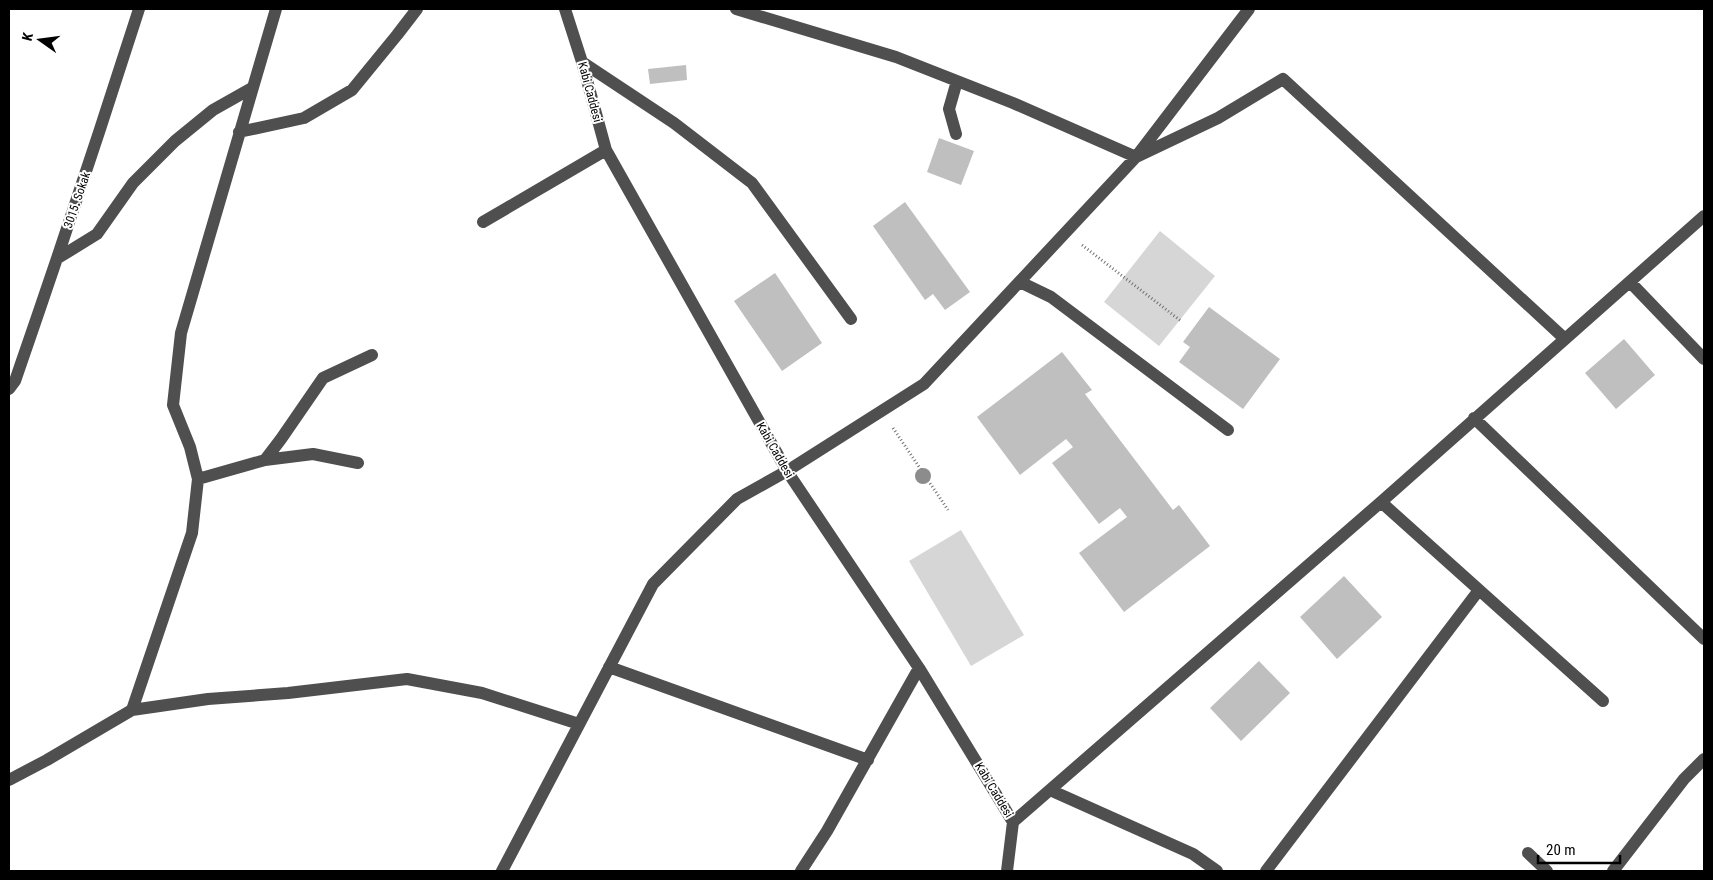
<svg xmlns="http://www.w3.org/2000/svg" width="1713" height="880" font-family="'Roboto Condensed',sans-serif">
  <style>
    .green { fill: #d6d6d6 }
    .building { fill: #bfbfbf }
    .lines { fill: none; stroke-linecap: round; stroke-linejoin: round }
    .path { stroke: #717171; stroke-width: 3; stroke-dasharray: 1 2.5; stroke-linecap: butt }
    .minor { stroke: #4f4f4f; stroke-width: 12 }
    .tree { fill: #8c8c8c }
    .labels { text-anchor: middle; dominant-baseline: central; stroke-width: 4; stroke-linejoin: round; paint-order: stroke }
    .street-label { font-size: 12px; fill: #000; stroke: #fff }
  </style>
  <rect width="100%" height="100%" fill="#fff"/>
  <path class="green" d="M1160,231L1215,276L1159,346L1104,302Z
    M961,530L1024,635L971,666L909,561Z"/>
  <path class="building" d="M686,65L687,80L650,84L648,69Z
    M939,138L974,151L961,185L927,172Z
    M905,202L970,292L945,310L933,294L925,300L873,226Z
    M775,273L822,343L782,371L734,301Z
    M1209,307L1280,359L1243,409L1179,362L1190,347L1183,342Z
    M1624,339L1655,375L1616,409L1585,373Z
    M1062,352L1092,390L1085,394L1173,510L1179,505L1210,546L1124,612L1079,553L1127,517L1120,508L1099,524L1052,463L1073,447L1066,439L1020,475L977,417Z
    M1344,576L1382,617L1337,659L1300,617Z
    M1259,661L1290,693L1241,741L1210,708Z"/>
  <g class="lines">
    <path class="path" d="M1082,245L1181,321
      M893,428L948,510"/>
    <path class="minor" d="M565,9L582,62L606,150L787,471L919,668L1013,822L1007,871
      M736,9L896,57L1013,103L1136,157L1218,118L1283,79L1565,339
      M582,62L674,123L752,183L851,319
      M239,132L304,118L352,90L397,35L417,9
      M956,134L949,109L957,81
      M483,222L606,150
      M58,258L97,234L133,183L175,141L213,110L252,88
      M1020,282L1051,297L1228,430
      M1630,282L1704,359
      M9,389L15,381C58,257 99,134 139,9
      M1474,418L1704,639
      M265,460L313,454L358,463
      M198,479L265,460L281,439L323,378L372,355
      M1381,502L1603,701
      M609,667L868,760
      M132,710L192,533L198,479L190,447L173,405L181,333L276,9
      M9,780L47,760L132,710L208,699L288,693L407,679L482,693L579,724
      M1050,790L1193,854L1217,871
      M1013,822L1381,502L1704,216
      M1528,853L1547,871
      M502,871L653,584L737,499L787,471L924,384L1136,157L1249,9
      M801,871L827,831L919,668
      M1266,871L1479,590
      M1613,871L1684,779L1704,759"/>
  </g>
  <circle class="tree" cx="923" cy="476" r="8"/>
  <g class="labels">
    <g class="street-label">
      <text transform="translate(590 92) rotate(75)">Kabi Caddesi</text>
      <text transform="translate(77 200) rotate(-71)">3015. Sokak</text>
      <text transform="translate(775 450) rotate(60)">Kabi Caddesi</text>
      <text transform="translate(994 790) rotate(59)">Kabi Caddesi</text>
    </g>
  </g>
  <rect width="1713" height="880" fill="none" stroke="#000000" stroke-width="20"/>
  <g transform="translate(40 40) rotate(284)" stroke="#ffffff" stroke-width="4" paint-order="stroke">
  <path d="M0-4L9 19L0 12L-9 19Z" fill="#000000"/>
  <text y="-8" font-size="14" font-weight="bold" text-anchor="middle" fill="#000000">K</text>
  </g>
  <path d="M1538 855v8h82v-8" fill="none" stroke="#000000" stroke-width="2.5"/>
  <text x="1546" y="855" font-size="15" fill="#000000" stroke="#ffffff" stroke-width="4" paint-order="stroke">20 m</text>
</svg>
